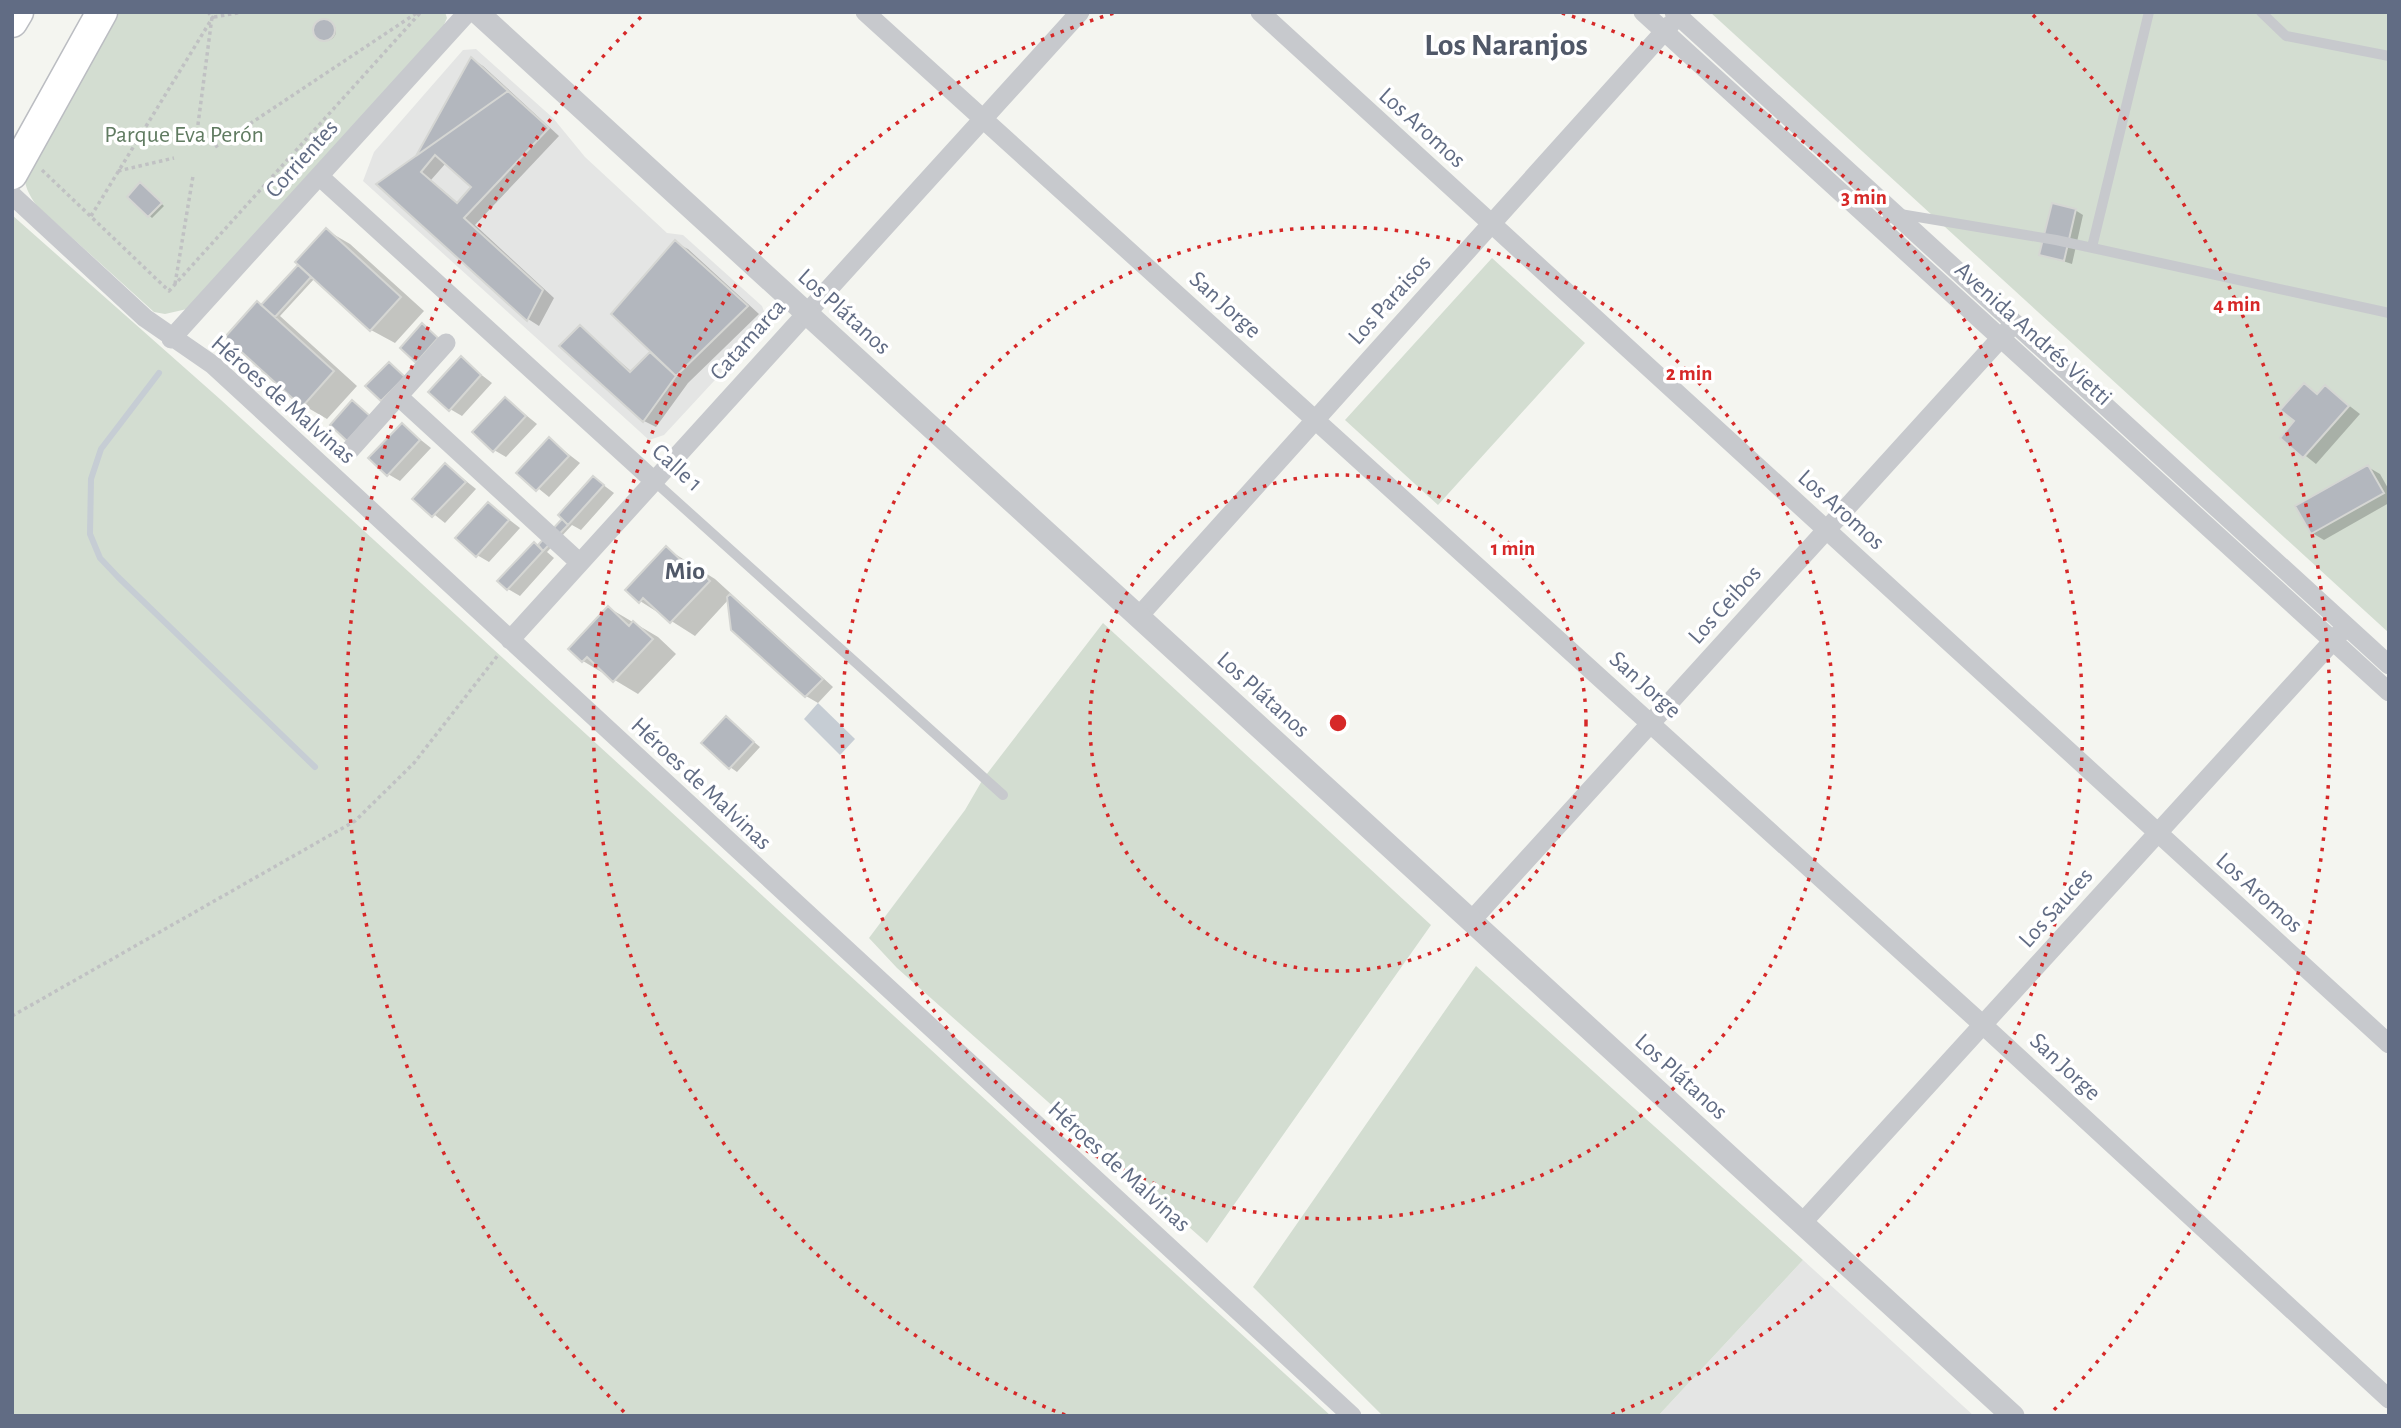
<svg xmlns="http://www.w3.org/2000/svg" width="2401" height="1428" font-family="'Alegreya Sans',sans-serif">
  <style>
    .built { fill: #e4e5e4 }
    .green { fill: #d3ddd1 }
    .water { fill: #c6cdd4 }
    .shadow { fill: #0003; fill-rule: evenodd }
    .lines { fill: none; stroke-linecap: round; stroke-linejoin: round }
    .stream { stroke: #c6cdd4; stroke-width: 6 }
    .building { fill: #b3b7be; stroke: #d5d6d3; stroke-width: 2; fill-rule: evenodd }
    .primary-casing { stroke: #bbbdc2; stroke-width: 33 }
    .path { stroke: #c0c1c3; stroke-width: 3.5; stroke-dasharray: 3.5 3.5; stroke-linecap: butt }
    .service { stroke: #c7c9cd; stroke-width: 10 }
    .minor { stroke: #c7c9cd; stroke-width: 19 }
    .tertiary { stroke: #c7c9cd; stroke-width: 23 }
    .primary { stroke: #fff; stroke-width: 30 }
    .ring { fill: none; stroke: #d62828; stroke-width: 3.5; stroke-dasharray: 3.5 7 }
    .labels { text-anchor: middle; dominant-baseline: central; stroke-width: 7; stroke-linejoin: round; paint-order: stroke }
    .street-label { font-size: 24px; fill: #616c84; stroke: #fff }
    .park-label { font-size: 24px; fill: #607b61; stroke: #fff }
    .neighbourhood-label { font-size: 26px; font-weight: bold; fill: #505868; stroke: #fff }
    .district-label { font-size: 32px; font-weight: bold; fill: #505868; stroke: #fff }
    .centre { fill: #d62828; stroke: #fff; stroke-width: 3.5 }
    .ring-label { font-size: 21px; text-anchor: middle; font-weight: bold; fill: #d62828; stroke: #fff; stroke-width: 7; stroke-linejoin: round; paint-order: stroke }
  </style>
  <rect width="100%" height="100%" fill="#f4f5f0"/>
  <path class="built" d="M476,49L553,118L585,157L667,233L683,235L762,306L766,317L764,327L664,435L649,440L363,181L374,152L463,50Z
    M1803,1260L1974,1416H1658Z"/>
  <path class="green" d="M118,12H445L447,18L443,27L187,309L165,314L154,312L37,206C28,194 25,186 23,171Z
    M1710,12H2389V633Z
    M12,215L221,400L1331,1416H12Z
    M1492,258L1585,343L1438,505L1345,420Z
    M1103,623L1431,925L1207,1243L897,968L869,938L965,810L983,779Z
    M1476,966L1803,1260L1658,1416H1383L1253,1287Z"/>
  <path class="water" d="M818,703L855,739L840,755L804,719Z"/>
  <path class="shadow" d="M316 31a10 10 0 1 1 20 0a10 10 0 1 1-20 0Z
    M472,59L483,66L559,136L475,225L554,298L539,326L528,319L379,184L417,157ZM446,163L474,187L459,204L431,180Z
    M143,186L164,206L152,218L129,196Z
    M2075,210L2083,215L2072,264L2041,254Z
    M326,230L350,244L424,311L395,343L371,330L315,278L280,316L357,386L327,419L303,405L263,306L298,267L305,271Z
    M676,243L688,249L759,314L688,383L656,427L644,421L562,346L580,327L632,372L653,352Z
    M461,359L492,383L462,416L450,409Z
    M2304,385L2319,394L2325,387L2360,414L2316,464L2282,437L2296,421Z
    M506,399L537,424L506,457L494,450Z
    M402,425L431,448L400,481L388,474Z
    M549,439L580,463L549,497L518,472Z
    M446,465L476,489L445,523L415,499Z
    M2368,467L2380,474L2389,490V503L2324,540L2312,533Z
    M594,478L614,493L581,530L572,525L547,552L554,558L520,596L508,589L499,581L534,544L539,547L562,522L569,526L560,515Z
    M489,504L520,528L489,562L477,555Z
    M667,549L715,579L833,687L818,703L806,696L729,599L695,636L640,601Z
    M609,608L658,637L676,654L638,694L583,661Z
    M726,718L760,747L737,772L730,767Z"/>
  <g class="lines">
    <path class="stream" d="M159,373L101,449L91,479L90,534L100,558L118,577L315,767"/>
  </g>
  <path class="building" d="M313 30a11 11 0 1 1 22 0a11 11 0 1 1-22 0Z
    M471,57L508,91L416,156Z
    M508,91L549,128L464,218L543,290L527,321L376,184ZM435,155L471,187L457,203L421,172Z
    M140,182L162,203L148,217L127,197Z
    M2052,203L2076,209L2064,261L2039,255Z
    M326,228L401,297L370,331L295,262Z
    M675,240L748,306L676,376L611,314Z
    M298,265L311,277L275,317L261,305Z
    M257,301L334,371L302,407L225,337Z
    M422,323L438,338L416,363L400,348Z
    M580,325L630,372L650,352L676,376L643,422L559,346Z
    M461,356L481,375L449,411L428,392Z
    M389,362L405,377L381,401L365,386Z
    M2304,383L2317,394L2325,385L2349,406L2303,458L2280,438L2294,421L2280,410Z
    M505,397L526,416L493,452L472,432Z
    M352,400L370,416L347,441L330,425Z
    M402,423L420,440L387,476L368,458Z
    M549,437L569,456L536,491L516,473Z
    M445,463L466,482L432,517L412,499Z
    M2368,465L2384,493L2311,534L2295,506Z
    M593,476L604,485L568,525L558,515Z
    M488,502L509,520L476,557L455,538Z
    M562,519L568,525L543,551L538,545Z
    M534,542L543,551L507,590L497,581Z
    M666,546L687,566L691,563L710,581L670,623L643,598L639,603L625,590Z
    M730,594L823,679L805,697L731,630L727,597Z
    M608,606L629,626L633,621L653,639L613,682L587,657L582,662L568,649Z
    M726,716L754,742L729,769L701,743Z"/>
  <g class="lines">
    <defs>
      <path id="primary" d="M12,22L18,12
        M12,174L102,12"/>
    </defs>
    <use href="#primary" class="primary-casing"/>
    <path class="path" d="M214,17L243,12
      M197,132L212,17L208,12
      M215,147L418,12
      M42,170L169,291L421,12
      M118,171L174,158
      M91,216L216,12
      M175,284L193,176
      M12,1016L355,821L414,763L498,655"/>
    <path class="service" d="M2261,12L2286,36L2389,56
      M1879,227L1894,213L2056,240L2389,313
      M2092,247L2149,12
      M654,481L1003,795"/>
    <path class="minor" d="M865,12L1983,1025L2389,1399
      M1260,12L2389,1044
      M1643,12L2389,692
      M1674,12L2389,665
      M319,176L654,481
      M12,195L145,318L213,365L1352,1416
      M171,339L468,12
      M398,396L580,563
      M350,450L446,343
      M1139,616L1671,24
      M510,640L1080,12
      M1471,921L2009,329
      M1802,1223L2341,632"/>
    <path class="tertiary" d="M477,12L2013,1416"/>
    <use href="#primary" class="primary"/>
  </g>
  <g class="ring">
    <circle cx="1338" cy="723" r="248"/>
    <circle cx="1338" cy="723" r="496"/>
    <path d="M1065 1415A744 744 0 0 1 1114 13M1562 13A744 744 0 0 1 1611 1415"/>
    <path d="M624 1412A992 992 0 0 1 643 15M2033 15A992 992 0 0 1 2052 1412"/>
  </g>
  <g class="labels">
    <g class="street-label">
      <text transform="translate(1422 128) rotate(42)">Los Aromos</text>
      <text transform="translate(302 159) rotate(-48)">Corrientes</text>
      <text transform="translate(1390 300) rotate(-48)">Los Paraisos</text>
      <text transform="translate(1225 305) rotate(42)">San Jorge</text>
      <text transform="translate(844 312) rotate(42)">Los Plátanos</text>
      <text transform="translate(2033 334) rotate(42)">Avenida Andrés Vietti</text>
      <text transform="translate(748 340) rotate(-48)">Catamarca</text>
      <text transform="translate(283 400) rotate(41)">Héroes de Malvinas</text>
      <text transform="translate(677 468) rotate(42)">Calle 1</text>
      <text transform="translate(1841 510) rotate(42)">Los Aromos</text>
      <text transform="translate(1725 605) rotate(-48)">Los Ceibos</text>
      <text transform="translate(1645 685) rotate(42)">San Jorge</text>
      <text transform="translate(1263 695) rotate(42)">Los Plátanos</text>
      <text transform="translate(701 784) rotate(43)">Héroes de Malvinas</text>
      <text transform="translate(2259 893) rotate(42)">Los Aromos</text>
      <text transform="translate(2056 908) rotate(-48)">Los Sauces</text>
      <text transform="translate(2065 1067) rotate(43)">San Jorge</text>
      <text transform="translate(1681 1077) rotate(42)">Los Plátanos</text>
      <text transform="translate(1119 1167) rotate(42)">Héroes de Malvinas</text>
    </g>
    <g class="park-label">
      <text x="184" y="135">Parque Eva Perón</text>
    </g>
    <g class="neighbourhood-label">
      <text x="685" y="571">Mio</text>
    </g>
    <g class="district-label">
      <text x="1506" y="45">Los Naranjos</text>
    </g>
  </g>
  <circle cx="1338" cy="723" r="10" class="centre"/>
  <g class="ring-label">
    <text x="1864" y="204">3 min</text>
    <text x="2237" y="311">4 min</text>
    <text x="1689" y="380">2 min</text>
    <text x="1513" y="555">1 min</text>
  </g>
  <rect width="2401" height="1428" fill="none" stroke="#616c84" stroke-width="28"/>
</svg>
